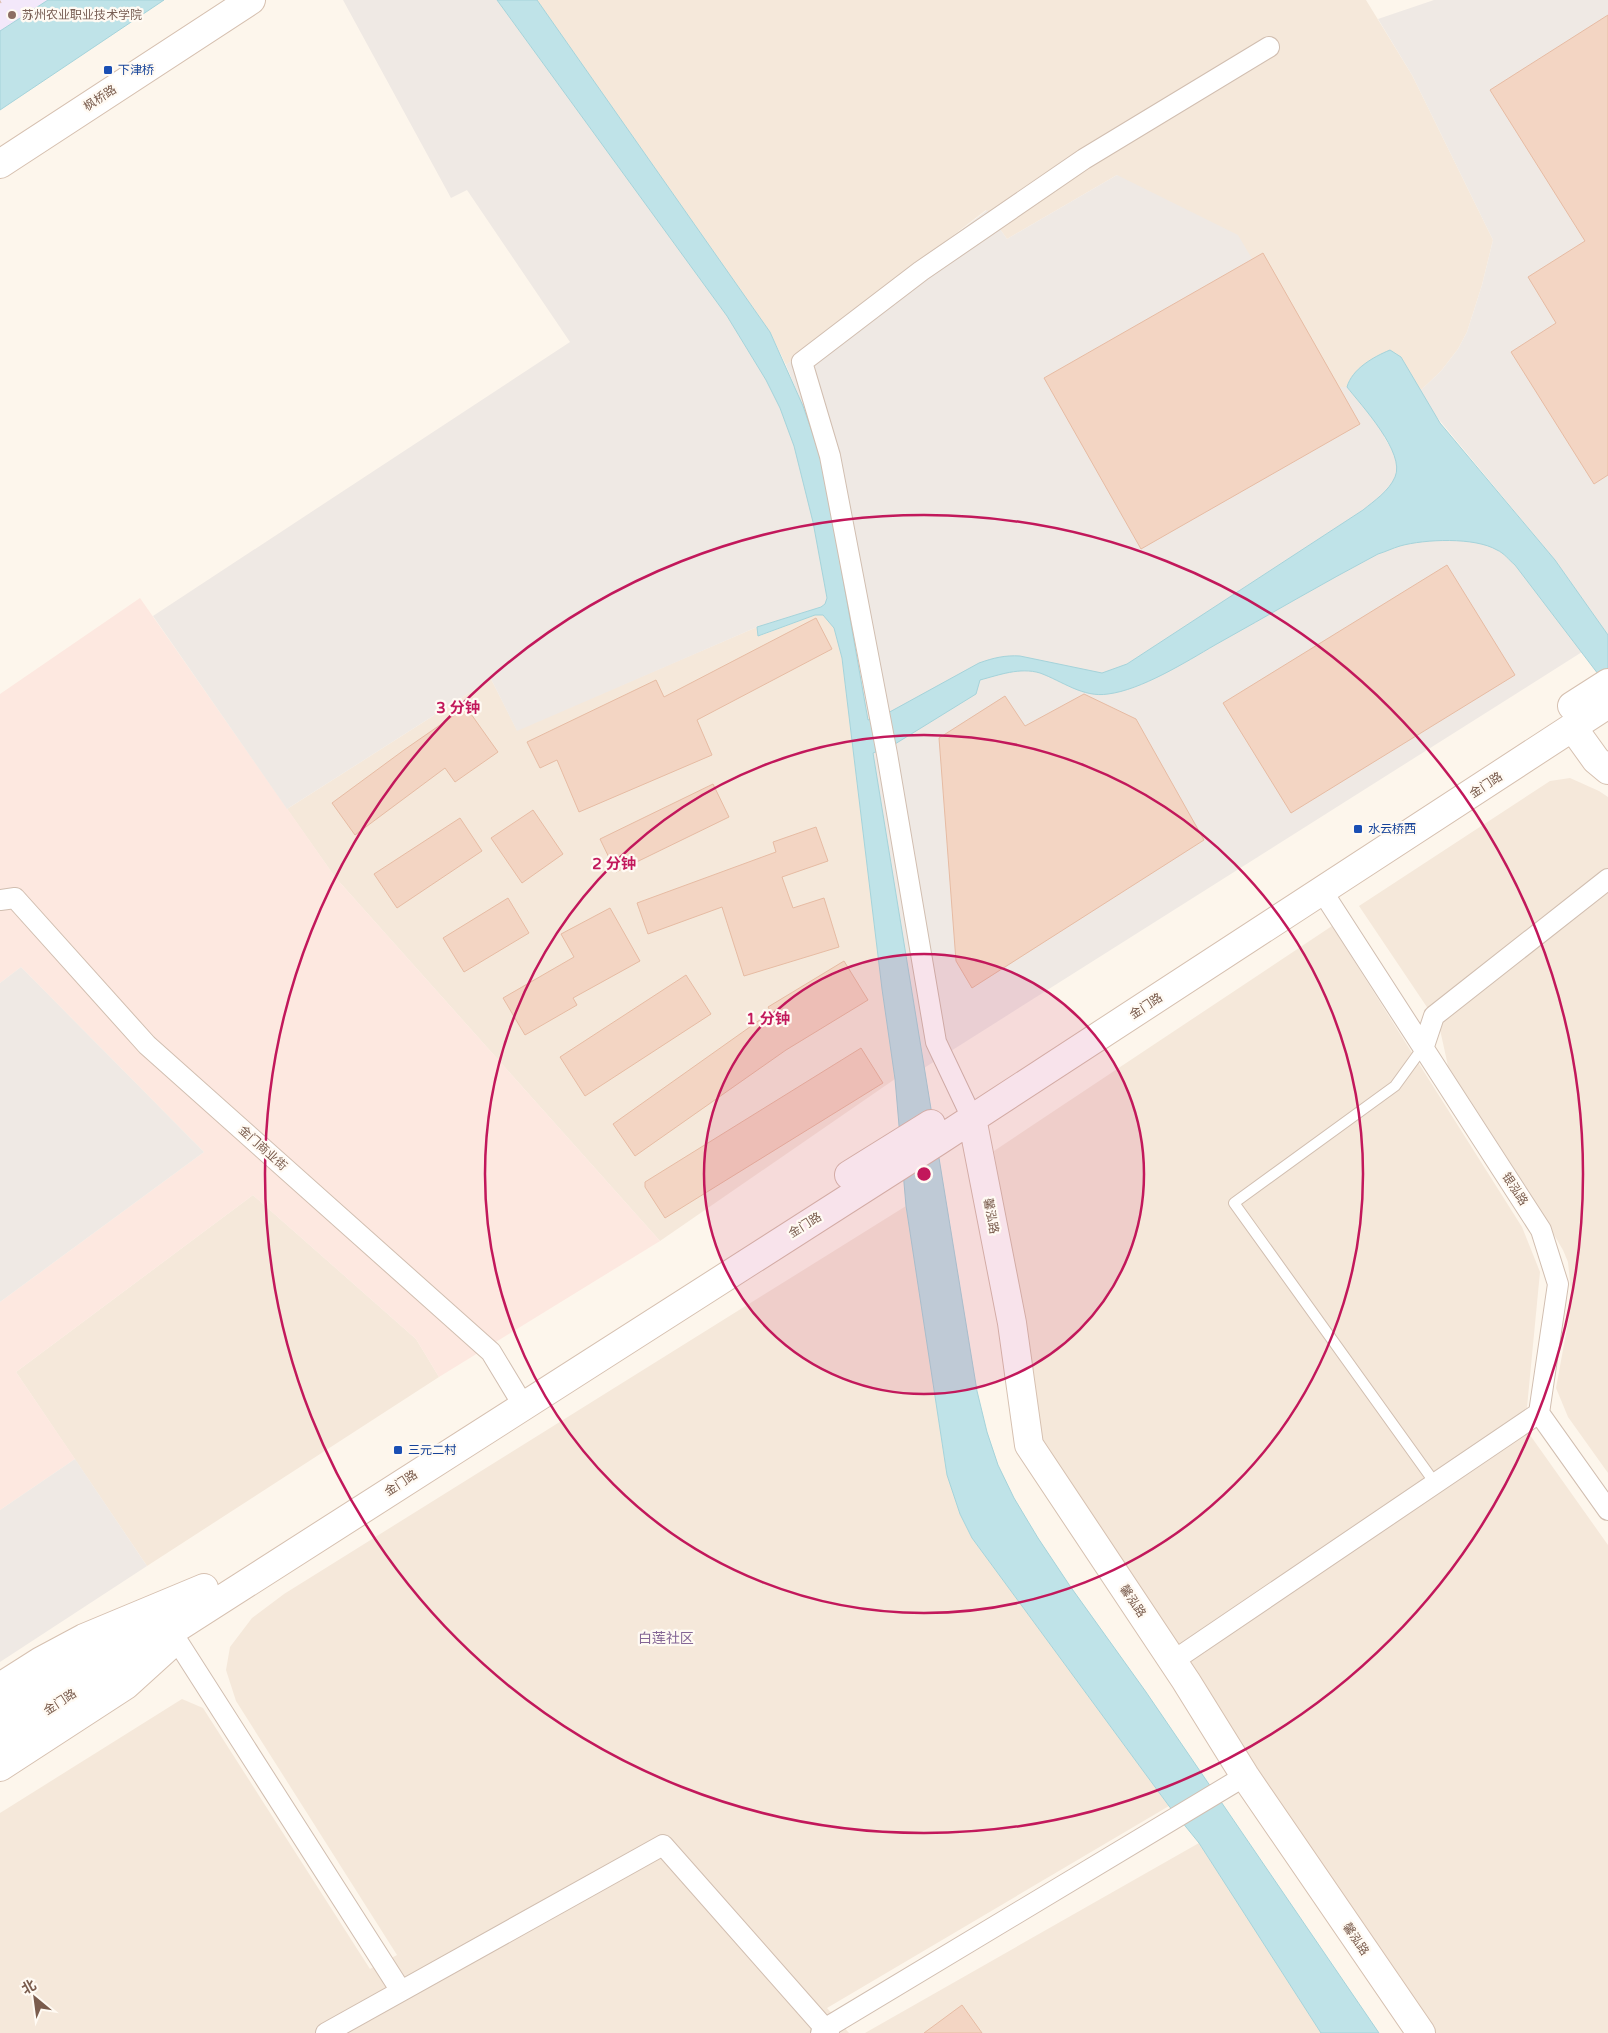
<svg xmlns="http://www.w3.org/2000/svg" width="1608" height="2033" font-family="'Varela Round','Noto Sans SC',sans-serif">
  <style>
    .residential { fill: #f5e8da }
    .commercial { fill: #fde8e0 }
    .industrial { fill: #efe9e4 }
    .education { fill: #f3e8fa }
    .water { fill: #bfe3e8; stroke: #a5d3da }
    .building { fill: #f3d5c3; stroke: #e6bba3 }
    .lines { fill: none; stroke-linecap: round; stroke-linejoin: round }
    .lane-casing { stroke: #d1beb0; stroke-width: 12 }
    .street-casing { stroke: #d1beb0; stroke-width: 22 }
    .secondary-casing { stroke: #d6c0b0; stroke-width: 30 }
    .path { stroke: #d9b8a5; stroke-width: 3; stroke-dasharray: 1 4; stroke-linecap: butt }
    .lane { stroke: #fff; stroke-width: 10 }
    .street { stroke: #fff; stroke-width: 20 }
    .secondary { stroke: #fff; stroke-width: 28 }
    .ring { fill: none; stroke: #c2185b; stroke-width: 2.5 }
    .education-dot { fill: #8d6e63; stroke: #fffaf3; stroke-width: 2 }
    .transit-dot { fill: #1a4fb4; stroke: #fffaf3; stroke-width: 2 }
    .labels { text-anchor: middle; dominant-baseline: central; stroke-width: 4.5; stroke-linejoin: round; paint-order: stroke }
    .education-label { font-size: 12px; fill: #785e54; stroke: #fffaf3; text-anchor: start }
    .transit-label { font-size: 12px; fill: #164399; stroke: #fffaf3; text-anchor: start }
    .street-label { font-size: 12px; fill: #7a5c4d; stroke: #fffaf3 }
    .neighbourhood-label { font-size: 14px; fill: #846695; stroke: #fffaf3 }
    .centre { fill: #c2185b; stroke: #fffaf3; stroke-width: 2.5 }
    .ring-label { font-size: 15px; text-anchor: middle; font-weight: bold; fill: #c2185b; stroke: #fffaf3; stroke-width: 4.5; stroke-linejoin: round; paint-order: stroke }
  </style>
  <rect width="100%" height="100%" fill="#fdf6ec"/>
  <path class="residential" d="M537,0H1366L1412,75L1493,240L1482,285L1467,332L1458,349L1441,371L1420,391L1401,357L1363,365L1349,381L1347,387L1328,388L1117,175L1007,239L986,210L786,365L770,332Z
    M815,615H823L834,628L842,658L882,989L895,1079L660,1241L335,877L287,809L491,679L517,730L757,627L759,636Z
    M1570,778L1599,791L1608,797V1473L1568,1417L1556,1388L1569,1317L1571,1291L1568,1262L1563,1250L1527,1189L1448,1066L1439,1025L1359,906L1550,781Z
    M1332,926L1522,1227L1540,1272L1525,1428L1608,1545V2033H1432L1036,1438L994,1151Z
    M253,1195L416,1339L439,1377L147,1566L16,1372Z
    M906,1206L947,1475L960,1514L972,1538L1169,1806L827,2008L849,2033H0V1813L182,1699L203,1708L370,1969L397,1955L236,1701L226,1670L230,1647L252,1618L284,1594Z
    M1199,1843L1321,2033H865Z"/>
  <path class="commercial" d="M140,598L335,877L660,1241L439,1377L416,1339L253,1195L16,1372L75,1459L0,1510V1302L204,1152L21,967L0,983V694Z"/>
  <path class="industrial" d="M343,0H497L727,316L766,380L780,408L794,446L813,522L827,598L825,604L821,607L757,627L517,731L491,679L287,809L153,616L570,342L467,190L451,198Z
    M1434,0H1608V635L1555,560L1431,410L1384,437L1393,452L1515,565L1582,652L924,1068L857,658L826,483L818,449L803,406L786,365L987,210L1007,239L1117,175L1238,235L1328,387H1347L1372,418L1420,391L1441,371L1458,349L1467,332L1482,285L1493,240L1412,75L1378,19Z
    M21,967L204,1152L0,1302V983Z
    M75,1459L147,1566L0,1662V1510Z"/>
  <path class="education" d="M0,0H48L0,31Z"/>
  <path class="water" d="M48,0H164L0,110V31Z
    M497,0H537L770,332L803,406L818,449L826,483L868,720L886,714L979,663C993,658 1005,655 1020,656L1102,673L1127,664L1363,510C1374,501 1389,491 1395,477C1406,453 1361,405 1347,387C1352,369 1373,357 1390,350L1401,357L1440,423L1555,560L1608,635V687L1515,565C1509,560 1504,553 1497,550C1475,537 1425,539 1400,546C1393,548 1385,552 1378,554C1323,583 1269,615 1215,645C1186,662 1141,690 1108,694C1083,698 1062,681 1040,673C1020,667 999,675 980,680L976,694L895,744L873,753L977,1391L987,1432L998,1465L1014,1498L1038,1538L1070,1586L1146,1692L1379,2033H1321L1199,1843L1169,1806L972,1538L960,1514L947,1475L906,1206L895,1079L882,989L842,658L834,628L823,615H815L758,636L757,627L821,607L825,604L827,598L813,522L794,446L780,408L766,380L727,316Z"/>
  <path class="building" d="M1608,15V475L1594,484L1511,352L1556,323L1528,277L1585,241L1490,90Z
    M1263,253L1360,424L1141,549L1044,378Z
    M1447,565L1515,675L1291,813L1223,703Z
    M816,618L832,649L697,720L712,755L579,812L557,760L540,768L527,742L656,680L664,697Z
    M1084,694L1136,719L1204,840L972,988L956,961L939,738L1005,696L1025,726Z
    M466,707L498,752L455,782L445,768L355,835L332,803L404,750Z
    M713,784L729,817L616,872L600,839Z
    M533,810L563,854L522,883L491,838Z
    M460,818L482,851L397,908L374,874Z
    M816,827L828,861L782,877L793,908L824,898L839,947L744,976L722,907L648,934L637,903L776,852L773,842Z
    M508,898L529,933L464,972L443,938Z
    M610,908L640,961L573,998L577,1005L525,1035L503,998L574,957L561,934Z
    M844,961L868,1000L786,1050L635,1156L613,1124L771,1012L768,1007Z
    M686,975L711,1014L585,1096L560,1057Z
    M861,1048L883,1083L665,1218L645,1187V1182Z
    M962,2005L982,2033H924Z"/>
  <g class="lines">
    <defs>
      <path id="lane" d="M1424,1046L1395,1086L1234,1203L1435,1483"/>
      <path id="street" d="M1322,891L1541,1230L1558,1284L1539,1413L1608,1510
        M0,900L15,898L147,1045L491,1352L523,1405
        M1424,1046L1434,1016L1608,879
        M972,1118L936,1042L887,754L830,456L802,362L921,271L1084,159L1269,47
        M176,1639L401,1991
        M1173,1661L1539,1413
        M326,2033L663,1845L829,2033
        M821,2033L826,2028L1245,1776"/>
      <path id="secondary" d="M0,164L251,0
        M1572,706L1608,683
        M1573,728L1596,760L1608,770
        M972,1118L1012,1323L1029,1445L1186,1681L1245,1776L1421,2033
        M849,1175L931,1124
        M0,1687L41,1661L84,1638L204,1588
        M0,1716L170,1609
        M0,1741L938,1141L1608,704
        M0,1767L126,1685L169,1646"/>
    </defs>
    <use href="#lane" class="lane-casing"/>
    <use href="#street" class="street-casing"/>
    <use href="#secondary" class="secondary-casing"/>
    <path class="path" d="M0,2L4,0"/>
    <use href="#lane" class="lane"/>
    <use href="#street" class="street"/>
    <use href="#secondary" class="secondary"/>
  </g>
  <circle cx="924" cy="1174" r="220" fill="#c2185b" fill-opacity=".12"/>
  <g class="ring">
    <circle cx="924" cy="1174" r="220"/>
    <circle cx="924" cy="1174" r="439"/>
    <circle cx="924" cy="1174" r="659"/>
  </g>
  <circle class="education-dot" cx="12" cy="15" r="5"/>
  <g class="transit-dot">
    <rect x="103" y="65" width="10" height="10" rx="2.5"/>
    <rect x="1353" y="824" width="10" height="10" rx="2.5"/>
    <rect x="393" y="1445" width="10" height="10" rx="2.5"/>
  </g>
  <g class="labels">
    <g class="education-label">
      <text x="22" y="15">苏州农业职业技术学院</text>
    </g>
    <g class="transit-label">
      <text x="118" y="70">下津桥</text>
      <text x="1368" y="829">水云桥西</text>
      <text x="408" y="1450">三元二村</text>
    </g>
    <g class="street-label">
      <text transform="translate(100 98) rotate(-33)">枫桥路</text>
      <text transform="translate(1486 785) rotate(-33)">金门路</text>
      <text transform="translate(1146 1006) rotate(-33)">金门路</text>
      <text transform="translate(263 1148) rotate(42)">金门商业街</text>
      <text transform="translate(1515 1189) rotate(57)">银泓路</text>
      <text transform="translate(991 1216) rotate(79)">馨泓路</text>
      <text transform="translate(805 1225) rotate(-32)">金门路</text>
      <text transform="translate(401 1483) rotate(-33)">金门路</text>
      <text transform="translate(1133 1601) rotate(56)">馨泓路</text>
      <text transform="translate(60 1702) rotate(-33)">金门路</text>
      <text transform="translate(1356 1939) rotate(56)">馨泓路</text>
    </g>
    <g class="neighbourhood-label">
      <text x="666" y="1638">白莲社区</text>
    </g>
  </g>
  <circle cx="924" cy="1174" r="8" class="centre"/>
  <g class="ring-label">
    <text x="458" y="713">3 分钟</text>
    <text x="614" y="869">2 分钟</text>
    <text x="768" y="1024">1 分钟</text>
  </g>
  <g transform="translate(35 1998) rotate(331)" stroke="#fffaf3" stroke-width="4" paint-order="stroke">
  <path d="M0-4L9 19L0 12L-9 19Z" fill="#7a5c4d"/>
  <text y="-8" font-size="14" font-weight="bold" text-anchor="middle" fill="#7a5c4d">北</text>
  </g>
</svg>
